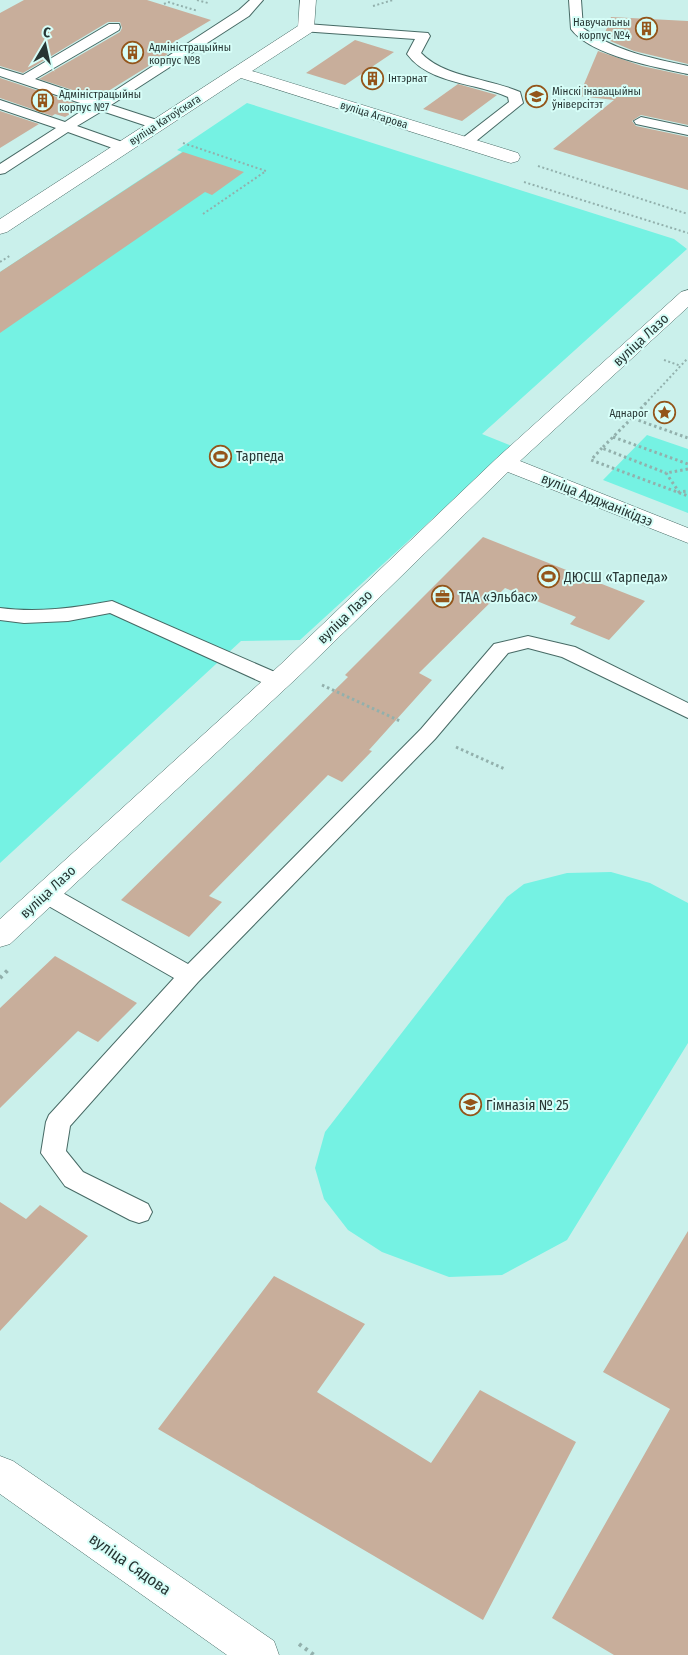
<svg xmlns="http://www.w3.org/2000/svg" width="688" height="1655" font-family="'Fira Sans Condensed',sans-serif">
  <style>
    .green { fill: #75f2e3 }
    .building { fill: #c8ae9b }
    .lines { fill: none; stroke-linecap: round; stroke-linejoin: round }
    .lane-casing { stroke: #476a65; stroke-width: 2 }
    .street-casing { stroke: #476a65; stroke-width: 1 }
    .path-far2 { stroke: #92b0ac; stroke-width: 2; stroke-dasharray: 2 2.5; stroke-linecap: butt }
    .path-far1 { stroke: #92b0ac; stroke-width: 3; stroke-dasharray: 2.5 3; stroke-linecap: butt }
    .path { stroke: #92b0ac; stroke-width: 4; stroke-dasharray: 3 4.5; stroke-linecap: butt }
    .lane { fill: #fff; fill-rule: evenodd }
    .street { fill: #fff; fill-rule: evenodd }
    .labels { text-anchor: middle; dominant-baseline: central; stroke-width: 4; stroke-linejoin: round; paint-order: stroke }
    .far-poi-label { font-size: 11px; fill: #273634; stroke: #d7fef8; text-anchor: start }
    .far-street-label { font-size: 11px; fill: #273634; stroke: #d7fef8 }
    .street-label { font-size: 14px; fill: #273634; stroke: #d7fef8 }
    .poi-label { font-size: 14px; fill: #273634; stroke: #d7fef8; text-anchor: start }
    .near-street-label { font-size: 16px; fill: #273634; stroke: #d7fef8 }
  </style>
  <rect width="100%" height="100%" fill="#caf0eb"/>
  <path class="green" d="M247,103L674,239L687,249L482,434L512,446L300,640L241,641L0,863V272L182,152L177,150Z
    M647,435L688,449V513L603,480Z
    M611,872L650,883L688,903V1043L567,1240L502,1275L449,1277L382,1252L348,1230L324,1199L315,1168L325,1132L507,897L524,884L567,873Z"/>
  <path class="building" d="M24,0H147L211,20L159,51L168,54L97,98L39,79L120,32L122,28L120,22H108L23,73L0,66V13Z
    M611,17L688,21V64L634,51L603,38Z
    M355,40L394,52L345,85L306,73Z
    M598,51L642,66L688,76V125L641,115L632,121L636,126L688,137V190L553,149L614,100L579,96Z
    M0,78L84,106L65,117L55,114L52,116L0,98Z
    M458,84L497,95L462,121L423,109Z
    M0,111L39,124L0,148Z
    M183,152L244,172L212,195L205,192L0,333V272Z
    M483,537L645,601L609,640L570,624L576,617L505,588L419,673L432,680L369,750L372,751L342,782L328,775L209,896L222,902L189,937L121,900L348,677L345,675Z
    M55,956L137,1003L98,1042L78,1031L0,1108V1008Z
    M0,1202L26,1219L40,1205L88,1236L0,1331Z
    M688,1231V1655H614L552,1618L670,1409L603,1372Z
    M274,1276L365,1324L317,1392L431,1463L480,1390L576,1442L483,1620L158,1429Z"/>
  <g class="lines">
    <defs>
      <path id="lane" d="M250,0H263L249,16L111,105L163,122L165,125L163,128H153L102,111L77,126L128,144L130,147L128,150H118L68,132L5,173L0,174V164L56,128L0,109V100L65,122L89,106L0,76V68L23,75L109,24H119L120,27L119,30L35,79L99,101L239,10Z
        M569,0H581L583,28C615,51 651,58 688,66V74C656,67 591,56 571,29Z
        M306,24L428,33L430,36L421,53C445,78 489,78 520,92L523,103L470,146H460L458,143L460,140L509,102L508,97C477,83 429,84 407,54L415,39L301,31L300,28Z
        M641,117L688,127V135L636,124L634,121Z
        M112,601L284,676L287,681L284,686L277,688L270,686L110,613L68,621L24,623L0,620V608C38,613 74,608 112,601Z
        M528,636L575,647L688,703V718L562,657L528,648L508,653L435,739L198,982L70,1126L66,1151L83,1172L148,1204L152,1212L148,1220L139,1223L130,1220L65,1186L41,1153L46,1122L49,1115L174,978L38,900L35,894L38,888L46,886L54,888L188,964L421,729L494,644Z"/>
      <path id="street" d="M300,0H316L314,28L312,32L252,71L518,153L520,157L518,161L511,163L504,161L241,78L7,232L0,234V219L298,26Z
        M688,290V307L520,461L688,528V543L508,472L299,676L10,944L0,947V919L281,664L497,458L681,292Z
        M0,1456L13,1461L274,1641L279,1655H227L0,1494Z"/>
    </defs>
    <use href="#lane" class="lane-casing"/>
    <use href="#street" class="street-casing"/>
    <path class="path-far2" d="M197,0L208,3
      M164,4L168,2L198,11
      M373,6L393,0
      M183,143L266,171L203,214
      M538,166L688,214
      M524,182L688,233
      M0,262L11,255
      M664,360L681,366
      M645,404L688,358"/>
    <path class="path-far1" d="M646,403L632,418L688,438
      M632,418L602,448L666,473
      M613,437L688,464
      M602,448L591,460L688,496
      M688,469L666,473L679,492L688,491
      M322,685L400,721
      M456,747L505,769"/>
    <path class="path" d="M0,978L10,968
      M299,1644L314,1655"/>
    <use href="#lane" class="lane"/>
    <use href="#street" class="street"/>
  </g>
  <defs>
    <symbol id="building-ring" viewBox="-11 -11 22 22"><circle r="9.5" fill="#d7fef8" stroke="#93551a" stroke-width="1.5"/><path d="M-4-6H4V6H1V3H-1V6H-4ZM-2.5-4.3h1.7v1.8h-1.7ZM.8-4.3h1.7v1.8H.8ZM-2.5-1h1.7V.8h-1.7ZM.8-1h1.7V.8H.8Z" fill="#93551a"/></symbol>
    <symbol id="university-ring" viewBox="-11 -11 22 22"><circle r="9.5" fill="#d7fef8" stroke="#93551a" stroke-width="1.5"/><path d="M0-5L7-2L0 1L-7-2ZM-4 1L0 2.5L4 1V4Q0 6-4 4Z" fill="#93551a"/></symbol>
    <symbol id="sight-ring" viewBox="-11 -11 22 22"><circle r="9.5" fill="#d7fef8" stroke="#93551a" stroke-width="1.5"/><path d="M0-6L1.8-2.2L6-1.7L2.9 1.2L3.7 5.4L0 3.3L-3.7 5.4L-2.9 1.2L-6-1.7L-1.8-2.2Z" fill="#93551a"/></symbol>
    <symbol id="stadium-ring" viewBox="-11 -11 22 22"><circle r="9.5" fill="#d7fef8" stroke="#93551a" stroke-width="1.5"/><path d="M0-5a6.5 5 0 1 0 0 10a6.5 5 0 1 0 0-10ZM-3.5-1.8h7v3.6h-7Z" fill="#93551a"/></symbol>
    <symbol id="office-ring" viewBox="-11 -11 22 22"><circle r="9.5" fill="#d7fef8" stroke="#93551a" stroke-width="1.5"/><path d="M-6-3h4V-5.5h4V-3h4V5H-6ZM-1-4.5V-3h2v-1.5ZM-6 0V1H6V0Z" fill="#93551a"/></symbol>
    <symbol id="school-ring" viewBox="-11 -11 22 22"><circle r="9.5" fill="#d7fef8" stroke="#93551a" stroke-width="1.5"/><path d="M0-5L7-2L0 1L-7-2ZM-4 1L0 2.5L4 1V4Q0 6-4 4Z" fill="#93551a"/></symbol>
  </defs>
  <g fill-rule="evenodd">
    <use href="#building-ring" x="634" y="16" width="25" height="25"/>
    <use href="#building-ring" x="120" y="40" width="25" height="25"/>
    <use href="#building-ring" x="360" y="66" width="25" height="25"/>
    <use href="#university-ring" x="524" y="84" width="25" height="25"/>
    <use href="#building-ring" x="30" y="88" width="25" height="25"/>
    <use href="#sight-ring" x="652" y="400" width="25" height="25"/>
    <use href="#stadium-ring" x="208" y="444" width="25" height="25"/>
    <use href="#stadium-ring" x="536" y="564" width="25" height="25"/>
    <use href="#office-ring" x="430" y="584" width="25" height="25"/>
    <use href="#school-ring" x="458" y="1092" width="25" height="25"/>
  </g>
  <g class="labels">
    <g class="far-poi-label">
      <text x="630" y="22" text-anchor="end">Навучальны<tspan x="630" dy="13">корпус №4</tspan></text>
      <text x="149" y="47">Адміністрацыйны<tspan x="149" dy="13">корпус №8</tspan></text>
      <text x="388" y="78">Інтэрнат</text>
      <text x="552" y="91">Мінскі інавацыйны<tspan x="552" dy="13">ўніверсітэт</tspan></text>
      <text x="59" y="94">Адміністрацыйны<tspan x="59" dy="13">корпус №7</tspan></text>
      <text x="648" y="413" text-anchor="end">Аднарог</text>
    </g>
    <g class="far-street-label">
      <text transform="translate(374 115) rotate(17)">вуліца Агарова</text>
      <text transform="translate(165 120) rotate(-33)">вуліца Катоўскага</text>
    </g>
    <g class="street-label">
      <text transform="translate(641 340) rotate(-43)">вуліца Лазо</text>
      <text transform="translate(597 500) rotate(22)">вуліца Арджанікідзэ</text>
      <text transform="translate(345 617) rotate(-44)">вуліца Лазо</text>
      <text transform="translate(48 892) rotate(-43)">вуліца Лазо</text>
    </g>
    <g class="poi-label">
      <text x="236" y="456">Тарпеда</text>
      <text x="564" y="577">ДЮСШ «Тарпеда»</text>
      <text x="459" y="597">ТАА «Эльбас»</text>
      <text x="486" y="1105">Гімназія № 25</text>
    </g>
    <g class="near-street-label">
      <text transform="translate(130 1564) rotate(35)">вуліца Сядова</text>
    </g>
  </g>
  <g transform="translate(45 45) rotate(9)" stroke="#d7fef8" stroke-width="4" paint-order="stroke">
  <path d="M0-4L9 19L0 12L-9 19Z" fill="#273634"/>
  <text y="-8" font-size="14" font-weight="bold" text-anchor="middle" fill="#273634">С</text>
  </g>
</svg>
